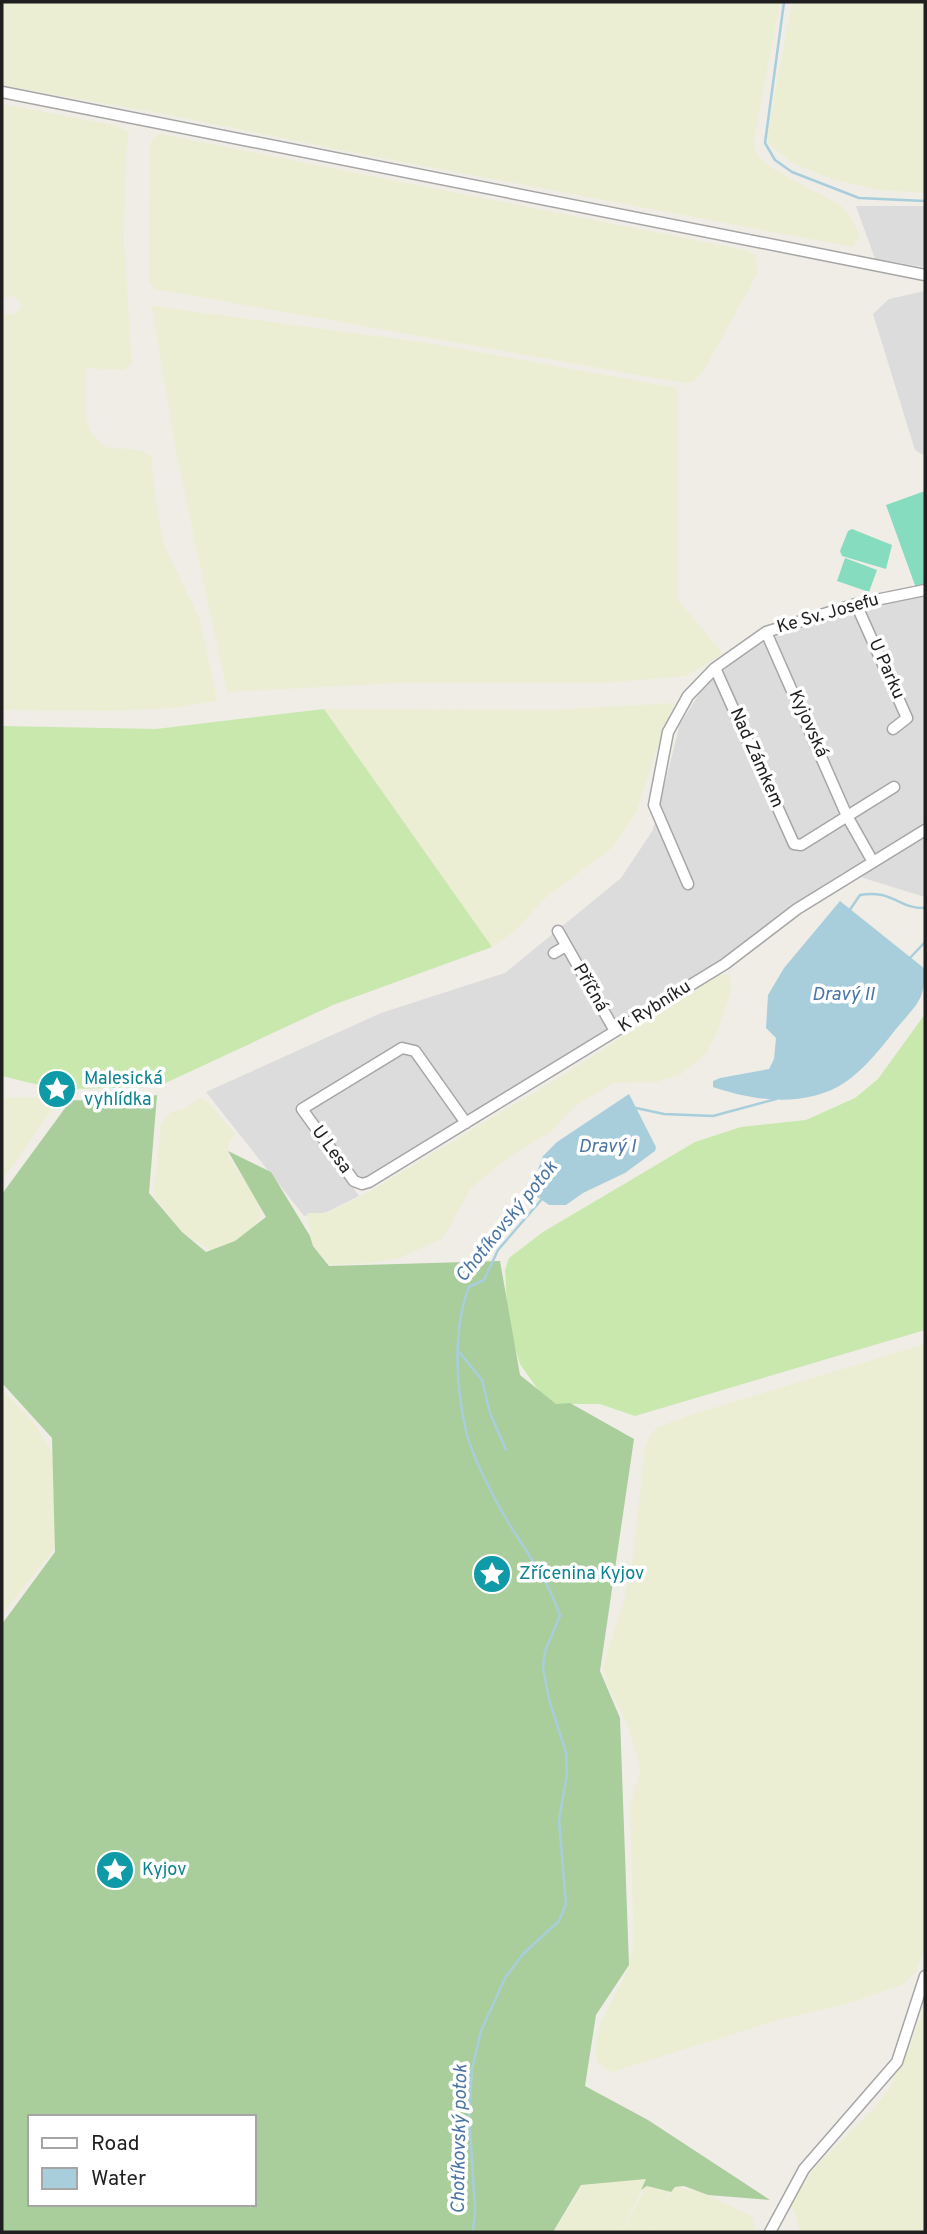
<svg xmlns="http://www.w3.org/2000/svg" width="927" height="2234" font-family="Overpass,sans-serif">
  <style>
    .residential { fill: #dddcdc }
    .farmland { fill: #ebeed2 }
    .grass { fill: #c8e8ae }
    .forest { fill: #a9ce9c; fill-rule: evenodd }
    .pitch { fill: #86dcbe }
    .water { fill: #a8cedc }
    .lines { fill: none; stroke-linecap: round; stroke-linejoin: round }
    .stream { stroke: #a8cedc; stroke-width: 2.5 }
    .minor-casing { stroke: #a6a6a6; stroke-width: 13 }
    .minor { stroke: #fff; stroke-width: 10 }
    .labels { text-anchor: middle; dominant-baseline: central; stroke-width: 7; stroke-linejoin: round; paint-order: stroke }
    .street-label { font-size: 18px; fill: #1f1f1f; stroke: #fff }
    .culture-label { font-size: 18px; fill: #0d838f; stroke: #fff; text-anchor: start }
    .water-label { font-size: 19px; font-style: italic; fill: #4b75a4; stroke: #fff }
  </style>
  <rect width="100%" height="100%" fill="#f0ede6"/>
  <path class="residential" d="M856,206H925V267L875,259Z
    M925,291V456L915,450L873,314L889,299Z
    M925,595V897L844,872L788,908L739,950L352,1186L359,1196L327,1212L304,1216L206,1092L381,1013L505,973L621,878L653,830L680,724L703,688L756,643L869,606Z"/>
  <path class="farmland" d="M2,2H780L754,139L755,150L761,159L775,170L840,205L849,214L860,236L853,247L811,239L371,156L164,114L2,85Z
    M792,2H925V193L881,190L835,180L792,163L769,144L767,136Z
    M2,104L114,125L129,133L125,159L124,242L132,364L124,370L85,368L86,418L90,431L104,447L139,450L151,456L158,517L165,547L200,620L217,701L175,708L110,711L2,710V314L14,315L21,307L19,300L12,296L2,298Z
    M160,134L745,250L756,255L757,274L703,372L693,382L684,383L155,289L149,283L150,144L154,137Z
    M152,306L428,343L677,388V599L723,654L686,676L601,683H400L227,692L177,456Z
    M675,703L663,729L636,813L613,847L545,898L515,931L492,947L324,709L551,710Z
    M721,974L730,975L731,991L718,1030L706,1054L681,1074L656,1082L613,1083L575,1106L549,1133L510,1156L471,1188L443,1238L399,1258L371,1263L331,1265L313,1246L307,1213H327L369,1192L560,1077Z
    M50,1097L56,1104L2,1180V1098Z
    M200,1098L208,1102L235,1134L228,1146L229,1158L258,1201L262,1214L254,1227L235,1241L211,1250L182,1232L155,1197L154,1189L161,1124L171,1112L186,1108Z
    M925,1344V1948L916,1972L902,1985L846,2004L778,2020L612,2072L597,2062L595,2046L600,2024L627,1972L634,1946L630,1805L641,1769L627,1723L606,1682L603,1668L624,1600L633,1556L645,1448L650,1435L658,1427L694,1414Z
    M2,1389L35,1424L50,1449L55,1467L58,1538L53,1551L2,1614Z
    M925,2005V2232H803L799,2228L795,2212L788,2205L818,2164L871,2112L890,2087L909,2049Z
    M647,2179L621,2232H554L584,2183Z
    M646,2186L669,2192L665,2201L675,2187L701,2192L751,2216L756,2230L647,2232L650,2226L646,2232H622Z"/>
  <path class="grass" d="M324,709L492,947L333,1005L157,1087L72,1089L43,1086L2,1076V726L156,729Z
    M925,1014V1330L635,1416L600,1404H556L541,1394L520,1364L515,1348L507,1306L505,1270L509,1258L543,1232L695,1142L741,1127L806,1120L855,1098L878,1079Z"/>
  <path class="forest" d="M157,1095L149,1193L182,1232L206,1252L235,1241L266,1217L228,1151L271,1172L310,1236L313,1246L329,1266L500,1261L520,1375L556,1404L570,1403L634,1439L600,1671L620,1718L629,1965L596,2015L585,2086L648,2120L770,2200L708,2195L684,2186L675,2187L671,2192L647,2186L641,2190L646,2179L581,2185L553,2232H2V1624L55,1552L52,1438L2,1383V1194L71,1100L122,1102ZM30,2117H254V2204H30Z"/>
  <path class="pitch" d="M925,491V585L916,588L886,505Z
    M852,529L892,545L886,569L842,556L840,551L848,531Z
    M845,558L877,570L869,592L837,581Z"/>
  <path class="water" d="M840,901L925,969C925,1001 916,1005 896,1029C881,1048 864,1070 844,1083C806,1108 753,1101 713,1087V1081L720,1078L769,1069L774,1059L776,1038L766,1028L768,995L784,968Z
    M629,1094L656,1147L655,1151L625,1173L583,1193L566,1205H549L536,1196V1175L543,1156L557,1142Z"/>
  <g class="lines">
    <path class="stream" d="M784,2L765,143L775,160L792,172L859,198L925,201
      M849,911L860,895C892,889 899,909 925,908
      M910,958L925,942
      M636,1108L664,1114L713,1116L776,1099
      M460,1353L482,1380L490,1413L506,1450
      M473,2232L475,2209L469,2114L472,2069L481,2031L505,1978L523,1954L559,1921L566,1904L559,1821L567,1774L566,1753L549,1699L543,1668L545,1651L560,1616C545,1570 516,1541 495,1499C485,1480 473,1456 467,1435C456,1391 452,1330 469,1287L484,1280L498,1250L542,1199"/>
    <defs>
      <path id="minor" d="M2,92L925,275
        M856,604L907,718L893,729
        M766,632L847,816L873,862
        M715,668L794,844L801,845L894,787
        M688,884L654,805L668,732L688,696L715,668L766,632L856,604L925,590
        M558,931L615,1031
        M554,953L566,946
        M466,1123L415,1051L402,1048L302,1109L354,1181L362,1184L369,1182L725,964L797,909L925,830
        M770,2232L804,2169L897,2062L925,1976"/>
    </defs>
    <use href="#minor" class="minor-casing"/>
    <use href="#minor" class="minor"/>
  </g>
  <defs>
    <symbol id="sight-disc" viewBox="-11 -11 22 22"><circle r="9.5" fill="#0f9aa8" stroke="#fff"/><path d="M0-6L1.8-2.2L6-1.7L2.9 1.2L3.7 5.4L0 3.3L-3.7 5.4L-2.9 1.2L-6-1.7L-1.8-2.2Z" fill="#fff"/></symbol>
  </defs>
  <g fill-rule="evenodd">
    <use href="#sight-disc" x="35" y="1067" width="44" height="44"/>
    <use href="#sight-disc" x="470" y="1552" width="44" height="44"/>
    <use href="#sight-disc" x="93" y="1848" width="44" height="44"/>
  </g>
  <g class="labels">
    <g class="street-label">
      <text transform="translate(828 614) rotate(-16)">Ke Sv. Josefu</text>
      <text transform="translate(886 669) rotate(66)">U Parku</text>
      <text transform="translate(808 724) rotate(66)">Kyjovská</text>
      <text transform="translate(756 758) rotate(66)">Nad Zámkem</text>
      <text transform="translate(590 988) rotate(60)">Příčná</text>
      <text transform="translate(655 1007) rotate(-32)">K Rybníku</text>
      <text transform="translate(331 1150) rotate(54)">U Lesa</text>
    </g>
    <g class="culture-label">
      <text x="84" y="1079">Malesická<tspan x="84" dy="21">vyhlídka</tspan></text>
      <text x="519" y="1574">Zřícenina Kyjov</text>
      <text x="142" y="1870">Kyjov</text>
    </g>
    <g class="water-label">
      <text x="843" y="995">Dravý II</text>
      <text x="607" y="1147">Dravý I</text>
      <text transform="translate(507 1222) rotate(-51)">Chotíkovský potok</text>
      <text transform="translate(460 2139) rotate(-89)">Chotíkovský potok</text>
    </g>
  </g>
  <rect width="927" height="2234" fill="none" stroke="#1f1f1f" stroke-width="7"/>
  <rect x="28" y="2115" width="228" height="91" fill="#ffffff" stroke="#a5a5a5" stroke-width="2"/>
  <rect x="42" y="2138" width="35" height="10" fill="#ffffff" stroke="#a5a5a5" stroke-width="2"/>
  <text x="91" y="2150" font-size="21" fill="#1f1f1f">Road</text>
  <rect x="42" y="2168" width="35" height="21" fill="#a8cedc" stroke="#a5a5a5" stroke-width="2"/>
  <text x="91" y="2185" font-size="21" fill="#1f1f1f">Water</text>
</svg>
